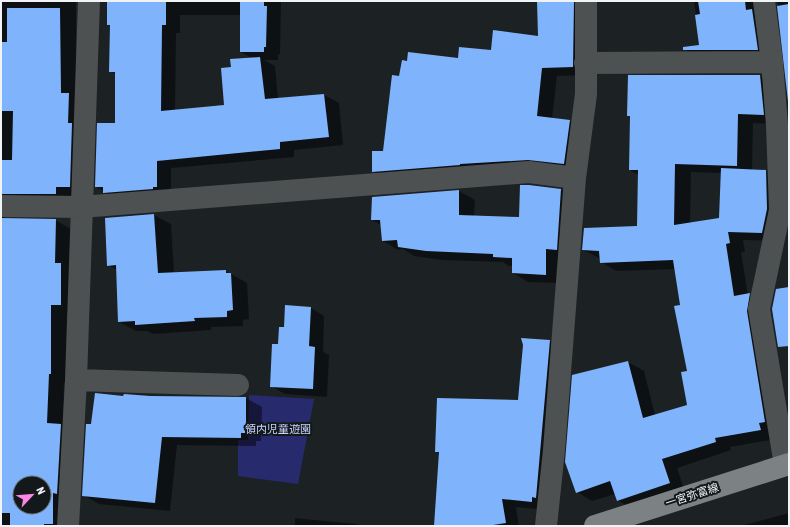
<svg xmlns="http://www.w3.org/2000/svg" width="790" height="527" font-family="'Asap Condensed','Noto Sans JP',sans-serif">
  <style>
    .green { fill: #282a6e }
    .shadow { fill: #0007; fill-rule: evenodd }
    .building { fill: #7fb4fc; fill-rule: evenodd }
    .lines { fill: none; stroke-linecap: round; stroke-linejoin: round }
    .minor { stroke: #4e5152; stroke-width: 22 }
    .major { stroke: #7c8284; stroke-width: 22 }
    .labels { text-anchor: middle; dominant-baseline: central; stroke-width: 4; stroke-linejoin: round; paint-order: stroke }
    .park-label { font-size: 11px; fill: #cbd4fe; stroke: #13181b }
    .street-label { font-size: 11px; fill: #f0f4f6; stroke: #13181b }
  </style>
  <rect width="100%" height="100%" fill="#1c2124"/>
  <path class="green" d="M249,395L314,399L298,484L238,476V440H248Z"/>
  <path class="shadow" d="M1,1H76V99L71,203L4,215L5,220H55L71,229L76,314L67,313L66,383H64L63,426L68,526H1ZM20,483H44V507H20Z
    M107,1H281L280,54L278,55V60H264L275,66L278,99L324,95L339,103L343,145L294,150V157L171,168V195L119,200L104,192L96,186L116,124V74L110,71L111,26L107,24ZM180,15H241V52L253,59L232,68L225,106L175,111L176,33H180Z
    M538,1H586L588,75L557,76L552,119L570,121L585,130L579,172L388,180L373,171L384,152L400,77L408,62L459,59L539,37Z
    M694,1H772L774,58L700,59L684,49L700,46Z
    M778,1H789V106L785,60Z
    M629,76H760L776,85L779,124L753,123L752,170H766L781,179L778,241L743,240L745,252H741L748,296L762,304L776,439L730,447L731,450L677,468L685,492L633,509L617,500L615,494L592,501L577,492L573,376L628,362L644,371L655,415L688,406L689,372L675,269L616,271L601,262V259L583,250L638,227L639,175L630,170L631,117L628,115ZM691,172L722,173L720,219L690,223Z
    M529,186L561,190L577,199L561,283L528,282L513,273V266H509L503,262L442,260L414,256L403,249L398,250L383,241L381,225L372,220L373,198L459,191L475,200L474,217L520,218Z
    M154,215L171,224L174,273L226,271L247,283L249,319L243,320V326L211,327V330L153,334L147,331H136L119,322L117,270L108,265L106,219Z
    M311,308L324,316L323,352L329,355L327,397L285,394L271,386L279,345L285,328Z
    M550,341L564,350L546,510L516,507L519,526H435L440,454L436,452L519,401Z
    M124,397L246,398L262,407L261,441H256V446L177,445L170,511L99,504L83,495L92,425Z
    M789,513V526H740Z
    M295,518L355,524L364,526H295Z"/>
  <path class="building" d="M107,1H166V25H162L161,111L224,105L221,68L231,67L230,59L260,57L265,99L324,94L329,137L280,142V149L157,161V187H153V189L103,193V187H95L97,123H115V72H109L110,25H107Z
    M240,1H264V6H267L266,47H264V52H240Z
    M537,1H574L573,67L542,68L537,116L570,120L564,164L528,160L460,164V165L372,172V151H383L392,75L399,76L402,60L407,61L408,52L458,58L459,47L491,50L493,30L538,36Z
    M698,1H745L746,10L752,9L758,50H683V47L699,45L695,15L700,14Z
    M789,4V110L777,6Z
    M7,8H60L61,93H69L68,123H72L70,187H56V194H1V160H12L13,111H1V42H7Z
    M628,75H760L764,115L738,114L737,166L675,164L674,225L719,218L721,168L766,170L767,209L762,233L728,232L730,243L726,244L734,296L750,293L747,311L765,422L759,423L761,430L715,438L716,442L662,459L670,483L617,501L610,481L576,493L565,462L572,375L628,361L643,418L687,405L681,372L687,371L674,306L680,305L673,260L600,263L599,251L582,250L584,228L637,226L638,170H629L630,116H627Z
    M520,185H529L561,189L557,250L546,249V275L512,273V258L493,257V254L426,251L398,247L397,240L382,241L380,220H371L372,197L459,190V215L519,217Z
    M154,214L158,273L226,270V273H231L233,310L227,311V317L194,318L195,321L135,325V321L118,322L116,265L107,266L105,218Z
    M1,218L56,219L55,263H61V305H51V374H49L47,423L61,424L57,494L53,493V524H44V526H10V513H1ZM20,483H44V507H20Z
    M789,287V346L778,347L772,309L776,289Z
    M285,305L311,307L309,346L315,347L313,389L270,387L272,344H278L279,327H284Z
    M521,338L550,340L536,498L532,497V502L502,499L506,523L487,526H434L439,452H435L437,398L518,400L523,345Z
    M95,393L123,396L124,394L150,396L246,397V433H241V438L162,437L155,503L82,496L86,424H91Z"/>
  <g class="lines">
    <path class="minor" d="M764,1L772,62L777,125L780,210L759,309L785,465
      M585,63L772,62
      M1,206L81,207L529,172L575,178
      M76,380L238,385
      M68,526L76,380L89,1
      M546,526L554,450L575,178L586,94V1"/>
    <path class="major" d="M595,526L789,464"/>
  </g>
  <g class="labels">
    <g class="park-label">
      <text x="278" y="429">領内児童遊園</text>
    </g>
    <g class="street-label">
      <text transform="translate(692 495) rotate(-18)">一宮弥富線</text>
    </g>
  </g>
  <rect width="790" height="527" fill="none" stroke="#f0f4f6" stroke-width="4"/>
  <g transform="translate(32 495) rotate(64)"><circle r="19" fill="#13181b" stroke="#6b7073"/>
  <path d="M0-3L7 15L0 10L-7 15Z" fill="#fc86e3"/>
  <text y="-6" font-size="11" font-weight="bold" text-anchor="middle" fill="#f0f4f6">N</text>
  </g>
</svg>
